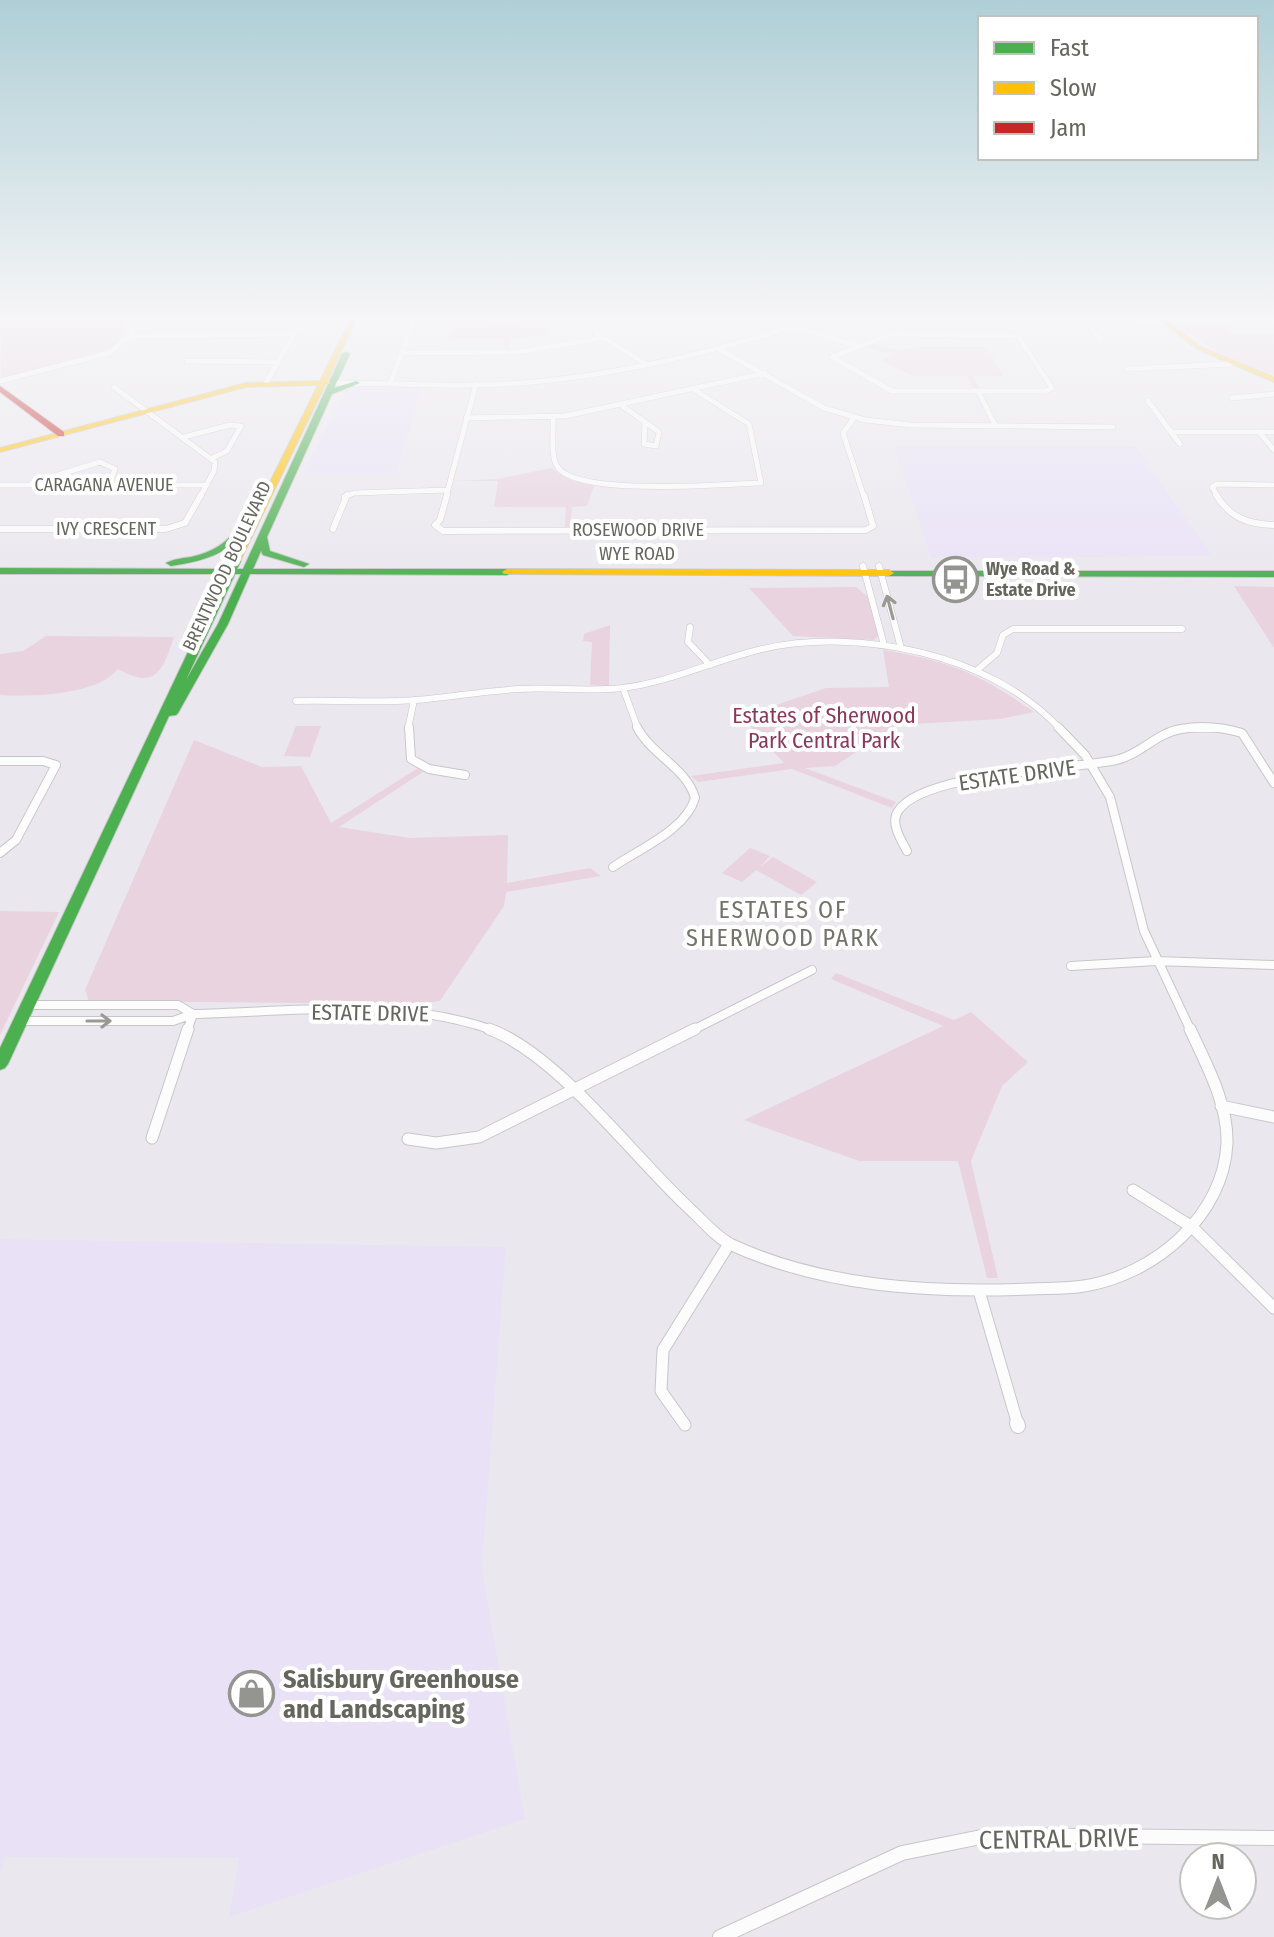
<svg xmlns="http://www.w3.org/2000/svg" width="1274" height="1937" font-family="'Fira Sans Condensed',sans-serif">
  <style>
    .commercial { fill: #e9e2f7 }
    .green { fill: #e8d3df }
    .lines { fill: none; stroke-linecap: round; stroke-linejoin: round }
    .street-far4-casing { stroke: #c7c6c7; stroke-width: 6 }
    .street-far3-casing { stroke: #c7c6c7; stroke-width: 7 }
    .street-far2-casing { stroke: #c7c6c7; stroke-width: 10 }
    .street-far1-casing { stroke: #c7c6c7; stroke-width: 13 }
    .street-casing { stroke: #c7c6c7; stroke-width: 16 }
    .fast-casing { stroke: #c8c8c8; stroke-width: 2 }
    .slow-casing { stroke: #c8c8c8; stroke-width: 2 }
    .jam-casing { stroke: #c8c8c8; stroke-width: 2 }
    .street-far4 { stroke: #fcfcfc; stroke-width: 5 }
    .street-far3 { stroke: #fcfcfc; stroke-width: 6 }
    .street-far2 { stroke: #fcfcfc; stroke-width: 8 }
    .street-far1 { stroke: #fcfcfc; stroke-width: 11 }
    .street { stroke: #fcfcfc; stroke-width: 14 }
    .fast { fill: #4caf50; fill-rule: evenodd }
    .slow { fill: #ffc107; fill-rule: evenodd }
    .jam { fill: #c62828; fill-rule: evenodd }
    .oneway { stroke: #9a9a95 }
    .labels { text-anchor: middle; dominant-baseline: central; stroke-width: 8; stroke-linejoin: round; paint-order: stroke }
    .far-street-label { font-size: 18px; fill: #65665d; stroke: #fff }
    .far-poi-label { font-size: 18px; font-weight: bold; fill: #65665d; stroke: #fff; text-anchor: start }
    .park-label { font-size: 22px; fill: #8c3758; stroke: #fff }
    .street-label { font-size: 22px; fill: #65665d; stroke: #fff }
    .neighbourhood-label { font-size: 24px; letter-spacing: 2px; fill: #737369; stroke: #fff }
    .near-poi-label { font-size: 26px; font-weight: bold; fill: #65665d; stroke: #fff; text-anchor: start }
    .near-street-label { font-size: 26px; fill: #65665d; stroke: #fff }
  </style>
  <rect width="100%" height="100%" fill="#eae8ee"/>
  <path class="commercial" d="M348,387H421L396,473H303Z
    M894,446H1135L1212,556L931,558Z
    M0,1239L506,1247L482,1568L525,1819L229,1917L239,1858L5,1857L0,1873Z"/>
  <path class="green" d="M1,318H128L119,341L109,349L1,379Z
    M456,318L501,322L500,318L506,321L545,320L547,334L511,339L509,351H503L504,339H449L453,325H416L454,323Z
    M1179,324H1223L1233,334H1274V375L1219,353L1176,325Z
    M872,343L899,352L917,347H985L990,353L1025,354H991L1003,376H973L979,389H974L967,376H914L881,361L892,354L864,347Z
    M551,468L568,479L594,486L587,506L572,507L570,527H565L566,507H494L498,481H456L498,479Z
    M1234,586L1274,587V648Z
    M856,587L868,597L879,635L874,640L793,636L749,588Z
    M610,625L609,686L590,685L592,642L583,641L584,634Z
    M46,636L174,637C163,670 156,691 118,669C98,695 32,697 0,695V654L23,651Z
    M883,650C949,661 979,673 1034,712L1000,719L897,725L835,766L805,768L896,802L892,808L792,769L698,782L691,776L784,763L741,717L826,688L889,687Z
    M296,726H321L310,757L284,756Z
    M194,740L262,767L301,766L331,823L418,768L423,772L339,827L410,838L508,835L507,883L590,868L601,876L506,892L504,906L440,1001L417,1004L89,1001L85,990Z
    M750,848L770,856L760,867L773,857L817,882L801,895L756,870L742,882L722,873Z
    M0,911L59,912L0,1035Z
    M836,973L954,1020L971,1012L1028,1062L1002,1086L971,1161L998,1278H987L958,1161H859L744,1120L943,1026L831,979Z"/>
  <g class="lines">
    <defs>
      <path id="street-far4" d="M589,318L598,334L644,363
        M1084,318L1100,339
        M688,319L669,325L657,320L670,318L773,320L858,346
        M1087,323L1274,322
        M891,334L1018,336L1052,388L1046,391H892L832,357Z
        M130,336L294,334
        M717,348L824,408L865,420L911,425L1113,427
        M402,353L517,352L603,338
        M187,361L278,362
        M1127,369L1230,364
        M0,381L109,353L130,336L135,318
        M266,383L303,318
        M332,383C395,383 459,388 522,383C623,375 723,350 820,318
        M390,384L415,318
        M114,387L215,462L214,471L200,497
        M978,391L995,425
        M1232,398L1274,394
        M1148,401L1180,444
        M621,405L659,432L656,446L644,444L645,422
        M553,417C554,430 550,455 557,466C574,497 725,484 761,483L749,424L693,389
        M466,418L565,416L765,373
        M854,418L843,433L864,497
        M1171,432H1274
        M1259,432L1274,450
        M184,437L230,425L241,426L227,451L212,458
        M32,483L100,462L115,469L109,485
        M0,485H207
        M344,497L354,493L448,490
        M446,497L476,384
        M1218,497L1212,487L1217,484L1274,485"/>
      <path id="street-far3" d="M447,495L440,520L435,525L443,531L866,530L873,526L864,495
        M1216,495C1231,518 1247,524 1274,525
        M0,529H166L185,523L201,495
        M333,529L347,495
        M863,566L884,645
        M879,566L901,648
        M690,627L688,642L710,665
        M976,671L997,653L1003,635L1013,629H1182
        M623,688L638,729
        M296,701C336,700 377,703 417,700C451,697 485,691 519,689C554,687 588,692 622,688C671,682 715,660 762,649C858,627 992,654 1060,729
        M408,729L414,700
        M1182,729H1224"/>
      <path id="street-far2" d="M409,727L411,759L429,769L465,775
        M1058,727L1085,755L1110,797L1144,931L1191,1031
        M0,761H43L56,765L16,840L0,853
        M907,851C901,840 890,823 898,811C924,772 1070,770 1116,760C1140,755 1156,733 1181,729C1202,725 1222,727 1242,733L1274,783
        M613,867C639,849 686,830 695,798C687,768 651,755 637,727
        M1071,966L1156,961L1274,965
        M28,1005H178L193,1014
        M21,1021H173L193,1014C293,1012 400,996 495,1031
        M187,1031L193,1014
        M691,1031L812,970"/>
      <path id="street-far1" d="M489,1029C558,1054 635,1159 691,1210C703,1221 717,1238 732,1245C824,1287 930,1293 1029,1289C1047,1288 1066,1289 1084,1286C1154,1275 1224,1216 1227,1143C1228,1103 1206,1064 1190,1029
        M1221,1106L1274,1117
        M152,1138L188,1029
        M408,1139L436,1143L479,1137L695,1029
        M1133,1190L1192,1227L1274,1308
        M979,1291L1018,1425
        M685,1425L661,1391L663,1350L729,1244"/>
      <path id="street" d="M1017,1423L1018,1426
        M720,1937L902,1853L991,1835L1274,1838"/>
      <path id="fast" d="M346,352L350,354L334,388L356,381L360,383L332,394L267,537L270,551L309,564L304,567L263,555L261,551L253,569H507L512,572L507,575L250,574L228,624L178,713L176,715L169,716L8,1064L5,1068L0,1070V1048L225,574H0V568L228,569L233,559L236,558L241,561L237,569H243L342,354ZM235,574H241L218,624L186,680Z
        M240,525L248,527C228,555 203,561 171,566L166,563C174,559 183,558 191,557C213,552 227,543 240,525Z
        M886,571H1274V577L889,576L886,575Z"/>
      <path id="slow" d="M351,318H357L327,381L331,383L325,385L239,563L231,561L318,385L246,387L0,452V448L246,383L320,381Z
        M1157,318H1164L1201,347L1274,377V382L1197,349Z
        M507,569L889,570L894,573L889,576L504,574L502,572Z"/>
      <path id="jam" d="M0,386L64,432V436H58L0,392Z"/>
    </defs>
    <use href="#street-far4" class="street-far4-casing"/>
    <use href="#street-far3" class="street-far3-casing"/>
    <use href="#street-far2" class="street-far2-casing"/>
    <use href="#street-far1" class="street-far1-casing"/>
    <use href="#street" class="street-casing"/>
    <use href="#fast" class="fast-casing"/>
    <use href="#slow" class="slow-casing"/>
    <use href="#jam" class="jam-casing"/>
    <use href="#street-far4" class="street-far4"/>
    <use href="#street-far3" class="street-far3"/>
    <use href="#street-far2" class="street-far2"/>
    <use href="#street-far1" class="street-far1"/>
    <use href="#street" class="street"/>
    <use href="#fast" class="fast"/>
    <use href="#slow" class="slow"/>
    <use href="#jam" class="jam"/>
  </g>
  <defs><path id="oneway-shaft" d="M-6 0H5M1.5-3L5.5 0L1.5 3" fill="none" stroke-width="1.6" stroke-linecap="round" stroke-linejoin="round" transform="scale(2)"/></defs>
  <g class="oneway">
    <use href="#oneway-shaft" transform="translate(890 607) rotate(-105)"/>
    <use href="#oneway-shaft" transform="translate(99 1021)"/>
  </g>
  <linearGradient id="sky" x2="0" y2="1"><stop stop-color="#afcfd6"/><stop offset="0.54" stop-color="#f6f5f7"/><stop offset="1" stop-color="#f6f5f7" stop-opacity="0"/></linearGradient>
  <rect width="1274" height="589" fill="url(#sky)"/>
  <defs>
    <symbol id="bus-ring" viewBox="-11 -11 22 22"><circle r="9.5" fill="#fff" stroke="#949490" stroke-width="1.5"/><path d="M-5-6H5V4H4V6H2V4H-2V6H-4V4H-5ZM-3.5-4V0h7V-4ZM-3.5 1.2v1.5H-2V1.2ZM2 1.2v1.5H3.5V1.2Z" fill="#949490"/></symbol>
    <symbol id="shop-ring" viewBox="-11 -11 22 22"><circle r="9.5" fill="#fff" stroke="#949490" stroke-width="1.5"/><path d="M-5-2.5h2.3a2.7 3.5 0 0 1 5.4 0H5L5.5 6h-11ZM-1.5-2.5h3a1.5 2.3 0 0 0-3 0Z" fill="#949490"/></symbol>
  </defs>
  <g fill-rule="evenodd">
    <use href="#bus-ring" x="930" y="554" width="51" height="51"/>
    <use href="#shop-ring" x="226" y="1668" width="51" height="51"/>
  </g>
  <g class="labels">
    <g class="far-street-label">
      <text x="104" y="485">CARAGANA AVENUE</text>
      <text x="106" y="529">IVY CRESCENT</text>
      <text x="638" y="530">ROSEWOOD DRIVE</text>
      <text x="637" y="554">WYE ROAD</text>
      <text transform="translate(227 566) rotate(-65)">BRENTWOOD BOULEVARD</text>
    </g>
    <g class="far-poi-label">
      <text x="986" y="569">Wye Road &amp;<tspan x="986" dy="21">Estate Drive</tspan></text>
    </g>
    <g class="park-label">
      <text x="824" y="715">Estates of Sherwood<tspan x="824" dy="25">Park Central Park</tspan></text>
    </g>
    <g class="street-label">
      <text transform="translate(1017 775) rotate(-8)">ESTATE DRIVE</text>
      <text transform="translate(370 1013) rotate(1)">ESTATE DRIVE</text>
    </g>
    <g class="neighbourhood-label">
      <text x="783" y="910">ESTATES OF<tspan x="783" dy="28">SHERWOOD PARK</tspan></text>
    </g>
    <g class="near-poi-label">
      <text x="283" y="1679">Salisbury Greenhouse<tspan x="283" dy="30">and Landscaping</tspan></text>
    </g>
    <g class="near-street-label">
      <text transform="translate(1059 1839) rotate(-1)">CENTRAL DRIVE</text>
    </g>
  </g>
  <rect x="978" y="16" width="280" height="144" fill="#ffffff" stroke="#c1c2be" stroke-width="2"/>
  <rect x="994" y="42" width="40" height="12" fill="#4caf50" stroke="#c1c2be" stroke-width="2"/>
  <text x="1050" y="56" font-size="24" fill="#65665d">Fast</text>
  <rect x="994" y="82" width="40" height="12" fill="#ffc107" stroke="#c1c2be" stroke-width="2"/>
  <text x="1050" y="96" font-size="24" fill="#65665d">Slow</text>
  <rect x="994" y="122" width="40" height="12" fill="#c62828" stroke="#c1c2be" stroke-width="2"/>
  <text x="1050" y="136" font-size="24" fill="#65665d">Jam</text>
  <g transform="translate(1218 1881)"><circle r="38" fill="#ffffff" stroke="#c1c2be" stroke-width="2"/>
  <path d="M0-6L14 30L0 20L-14 30Z" fill="#949490"/>
  <text y="-12" font-size="22" font-weight="bold" text-anchor="middle" fill="#65665d">N</text>
  </g>
</svg>
